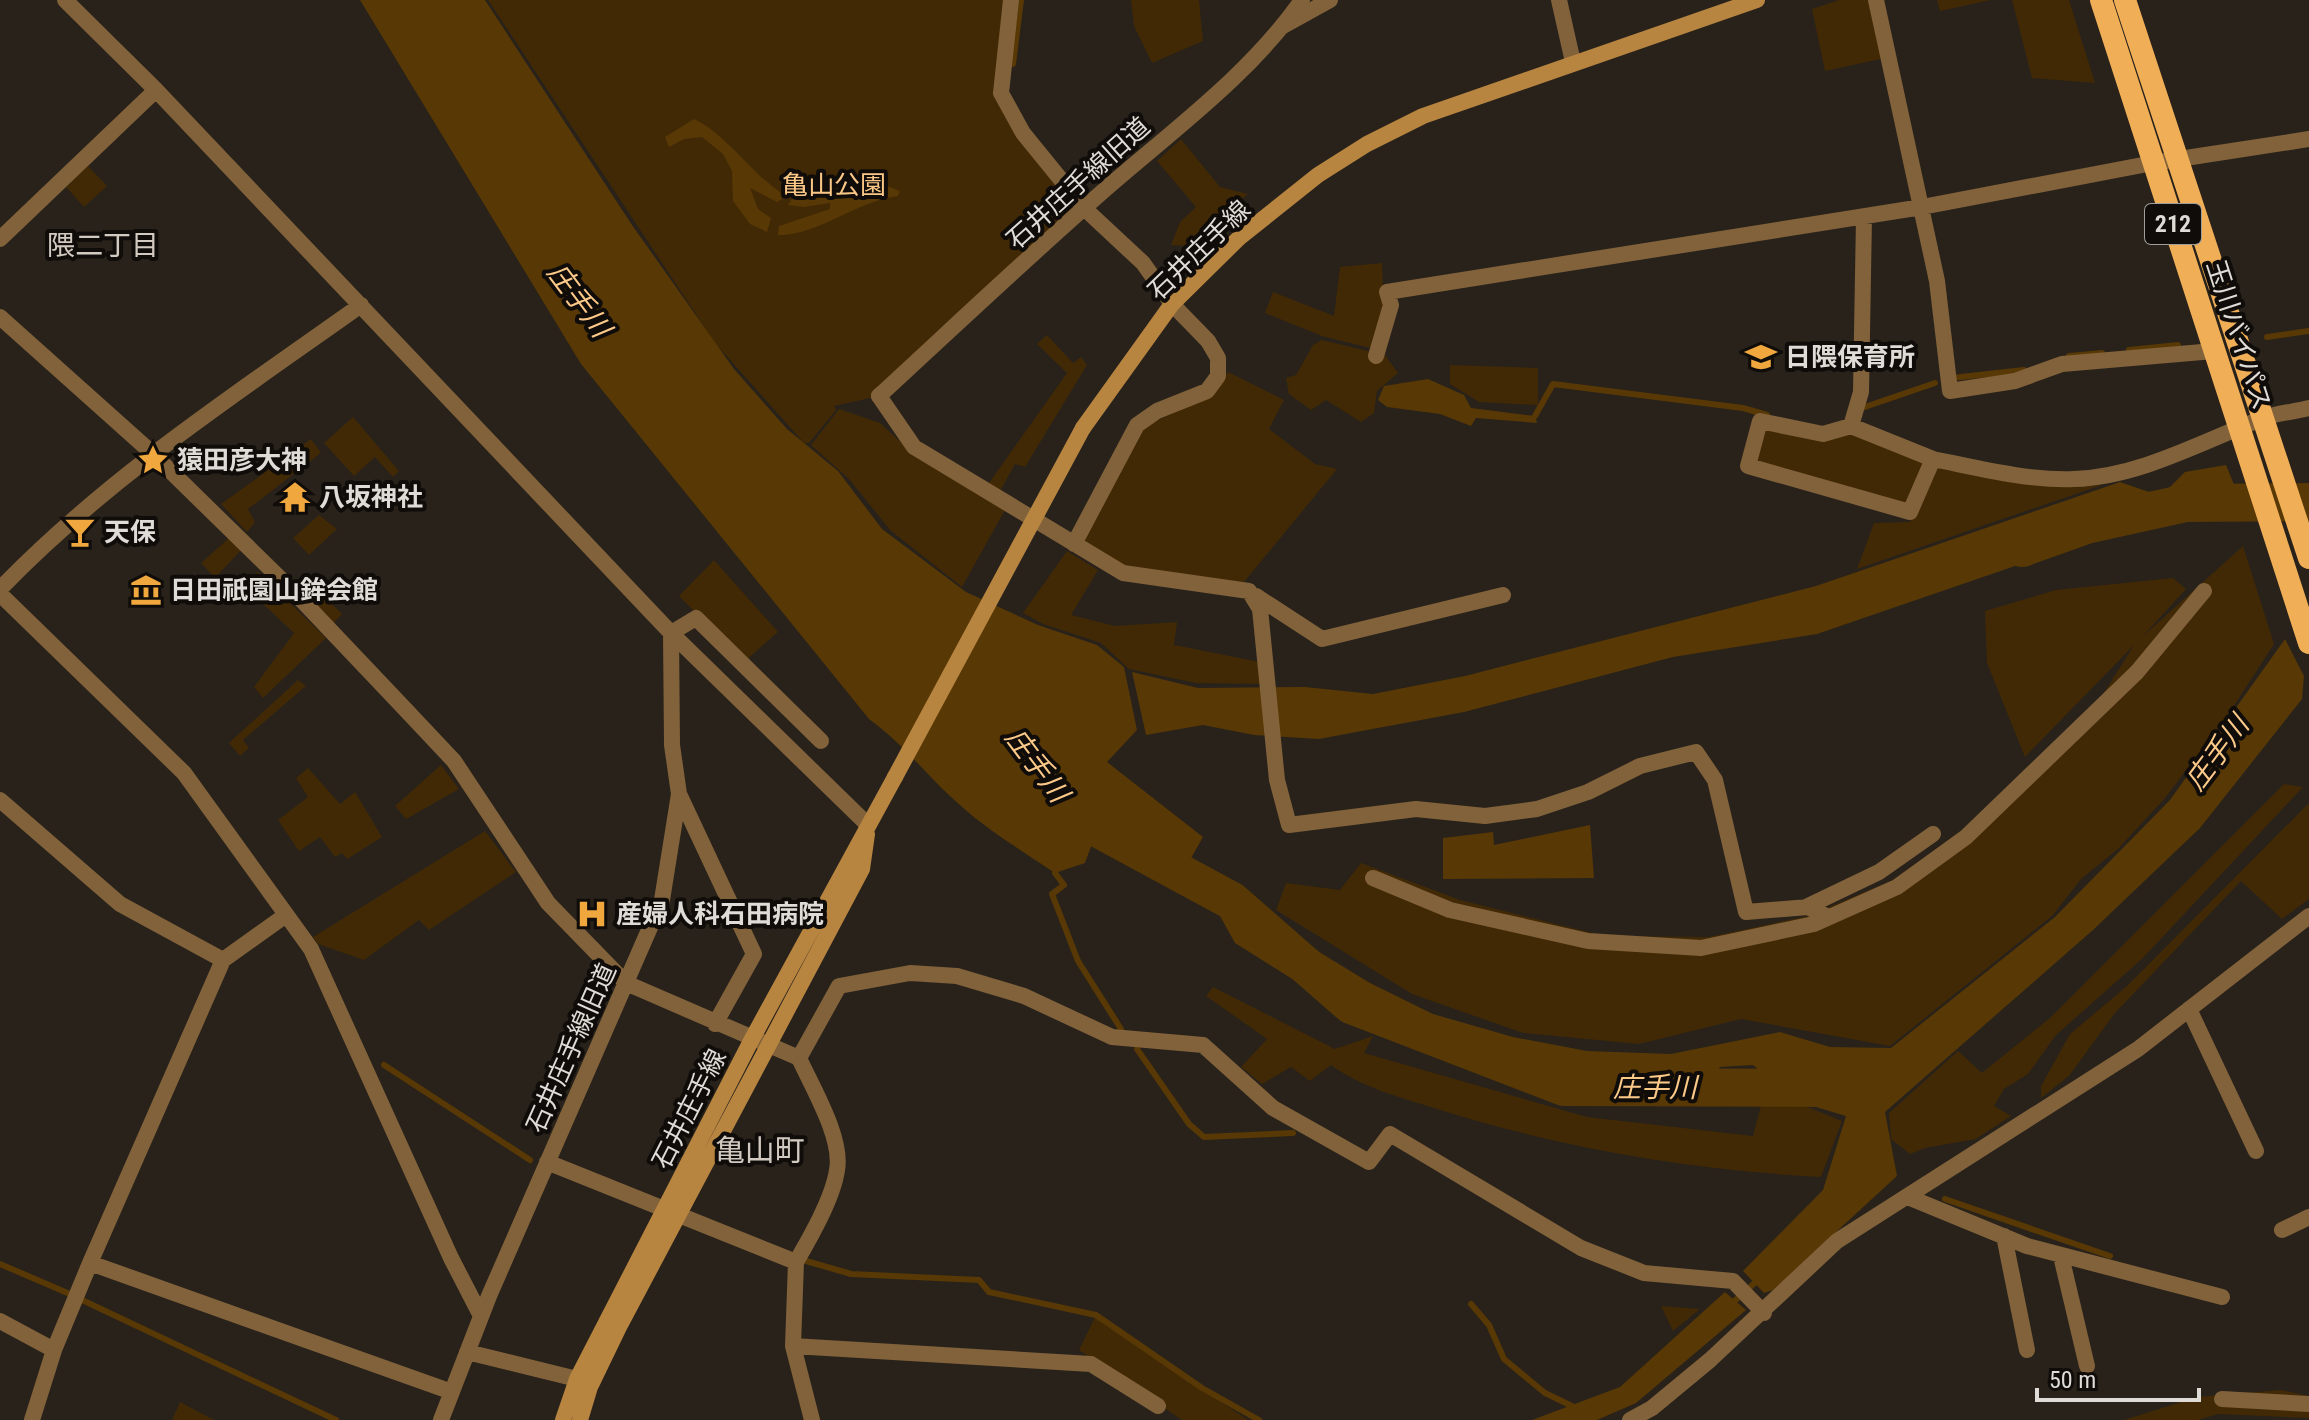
<svg xmlns="http://www.w3.org/2000/svg" width="2309" height="1420" font-family="'Roboto Condensed','Noto Sans JP',sans-serif">
  <style>
    .green { fill: #412906 }
    .water { fill: #583805 }
    .lines { fill: none; stroke-linecap: round; stroke-linejoin: round }
    .stream { stroke: #583805; stroke-width: 6 }
    .river { stroke: #583805; stroke-width: 38 }
    .minor { stroke: #82623a; stroke-width: 16 }
    .tertiary { stroke: #82623a; stroke-width: 16 }
    .secondary { stroke: #b88541; stroke-width: 16 }
    .trunk { stroke: #f0ae57; stroke-width: 22 }
    .secondary-bridge { stroke: #b88541; stroke-width: 16 }
    .labels { text-anchor: middle; dominant-baseline: central; stroke-width: 8; stroke-linejoin: round; paint-order: stroke }
    .shield { fill: #0f0c09; stroke: #a19d98; stroke-width: 2 }
    .shield-label { font-size: 24px; font-weight: bold; fill: #dfdbd6 }
    .street-label { font-size: 26px; fill: #dfdbd6; stroke: #0f0c09 }
    .park-label { font-size: 26px; fill: #fac786; stroke: #0f0c09 }
    .poi-label { font-size: 26px; font-weight: bold; fill: #dfdbd6; stroke: #0f0c09; text-anchor: start }
    .neighbourhood-label { font-size: 28px; fill: #d2c9c0; stroke: #0f0c09 }
    .water-label { font-size: 28px; font-style: italic; fill: #fcc988; stroke: #0f0c09 }
    .quarter-label { font-size: 30px; fill: #d2c9c0; stroke: #0f0c09 }
  </style>
  <rect width="100%" height="100%" fill="#28221b"/>
  <path class="green" d="M488,0H1007L1001,93L1084,208L879,396L834,406L836,410L809,443H804L715,343Z
    M1131,0H1199L1203,41L1152,63L1134,26Z
    M1839,0H1869L1885,58L1825,71L1812,9Z
    M1937,0H1991L1940,11Z
    M2012,0H2069L2095,83L2032,78Z
    M1181,139L1220,187L1248,194L1186,246L1171,245L1180,222L1196,207L1157,161Z
    M88,166L107,186L84,207L66,187Z
    M1382,263L1384,310L1374,349L1322,336L1265,313L1273,292L1334,316L1340,267Z
    M1047,335L1073,363L1081,357L1087,365L1025,467L1015,464L1000,491L989,483L1067,373L1037,344Z
    M1322,340L1385,355L1398,373L1377,391L1374,413L1361,422L1326,400L1311,410L1289,394L1286,378L1296,375L1313,345Z
    M1450,365L1538,368V405L1479,402L1450,384Z
    M1228,372L1284,400L1269,429L1315,464L1337,469L1244,582L1128,569L1082,541L1141,428L1214,394Z
    M839,409L880,423L914,454L1005,510L962,587L890,530L850,480L811,445Z
    M353,417L399,471L393,477L375,457L354,476L324,443Z
    M1762,424L1850,432L1929,461L1909,508L1751,466Z
    M311,439L321,453L248,509L255,522L247,532L221,504Z
    M1939,466L2070,486L2102,485L1857,569L1874,523L1910,522Z
    M319,515L337,529L309,555L293,538Z
    M229,538L241,550L215,578L201,563Z
    M2243,546L2274,644L2230,712L2165,798L2118,849L2081,879L2053,915L1890,1046L1741,1019L1639,1044L1523,1033L1412,994L1276,910L1286,883L1340,890L1361,863L1460,900L1604,936L1709,937L1808,916L1893,880L1972,823L2102,696L2134,645L2025,757L1987,663L1985,611L2056,590L2173,578L2186,589L2143,636Z
    M1067,551L1098,570L1071,615L1115,626L1177,622L1174,645L1260,662L1264,684L1196,683L1129,669L1101,643L1043,624L1023,613Z
    M714,560L778,632L744,662L679,596Z
    M258,572L326,638L263,698L254,687L294,633L244,586Z
    M313,585L342,614L334,623L306,593Z
    M298,680L306,686L243,740L249,748L240,756L229,743Z
    M441,765L459,789L406,819L395,806Z
    M308,768L340,804L355,792L382,837L347,859L342,853L335,857L320,837L299,851L278,820L308,797L296,778Z
    M2284,784L2303,787L2142,959L2056,1035L2028,1074L2004,1089L1994,1106L2011,1116L1976,1139L1925,1148L1910,1154L1891,1139L1889,1113L1958,1051L1982,1073L2051,1017Z
    M2309,803V899L2282,919L2241,881L2115,1013L2069,1076L2041,1098V1086L2070,1034L2127,986Z
    M485,831L516,872L429,930L419,920L364,960L318,944L313,937Z
    M1213,987L1335,1049L1373,1036L1364,1053L1587,1117L1753,1136L1763,1098L1778,1095L1842,1121L1821,1177C1691,1170 1561,1148 1437,1109C1399,1097 1363,1088 1331,1065L1310,1081L1291,1067L1262,1084L1241,1067L1267,1039L1206,996Z
    M1661,1306L1700,1309L1673,1331Z
    M1095,1317L1248,1420H1182L1079,1350Z
    M2281,1390L2309,1396V1418L2218,1414L2198,1420H2124L2197,1397Z
    M180,1402L214,1420H172Z"/>
  <path class="water" d="M360,0H485L632,225L734,369L787,429L838,471L882,529L966,592L1038,625L1097,645L1124,667L1137,730L1107,762L1203,837L1186,867L1164,849L1111,825L1093,841L1085,863L1055,873C1019,849 981,826 950,796C921,769 902,743 869,719L581,364Z
    M694,119C726,134 749,171 780,192L782,199L777,202L750,188L758,209L771,218L767,232L750,224L733,201L732,171L723,154L702,137L684,139L669,147L665,137Z
    M877,182L900,191L898,196C856,201 818,236 778,235L779,226L830,209V203L804,207L788,205L795,194L810,196L831,187Z
    M1428,379L1464,395L1471,408L1535,416L1537,423L1476,418L1471,426L1440,414L1387,407L1378,400L1384,386Z
    M2226,465L2242,504L2212,507L2192,515L2124,511L2082,519L2038,558L1817,634L1673,657L1464,712L1319,739L1254,735L1203,725L1146,735L1132,672L1198,688L1305,687L1373,694L1465,676L1816,586L2120,482L2161,496L2185,472Z
    M2285,639L2304,676L2302,699L2200,828L2093,930L1885,1112L1897,1176L1773,1290L1764,1293L1743,1271L1823,1190L1846,1116L1799,1102L1753,1065L1719,1067L1735,1098L1577,1075L1506,1056L1297,982L1235,943L1210,898L1247,901L1260,935L1316,950L1370,983L1433,1014L1513,1037L1587,1051L1671,1054L1780,1032L1830,1047L1891,1048L2055,917L2170,800Z
    M1590,825L1594,878L1443,879V838L1493,832L1494,845Z
    M1725,1292L1746,1310L1636,1403L1597,1420H1532L1620,1387Z"/>
  <g class="lines">
    <path class="stream" d="M1013,64L1021,0
      M2267,337L2309,331
      M2129,350L2178,345
      M2069,356L2102,353
      M1952,378L2024,370
      M1859,409L1935,383
      M1535,416L1553,384L1743,408L1767,415
      M1055,873L1064,885L1052,894L1078,961L1121,1029
      M1137,1049L1189,1124L1204,1137L1293,1133
      M384,1065L530,1160
      M1945,1199L2110,1256
      M806,1261L851,1274L979,1280L989,1292L1096,1315L1202,1388L1259,1420
      M0,1264L70,1294
      M82,1300L336,1420
      M1471,1304L1489,1325L1504,1359L1545,1393L1576,1408
      M1729,1306L1759,1279"/>
    <path class="river" d="M2022,548L2086,525L2186,503L2309,502
      M1064,802L1073,815L1232,901L1351,1005L1564,1087L1832,1088"/>
    <path class="minor" d="M65,0L156,90L671,633
      M1011,0L1001,93L1023,133L1084,208L1143,263L1172,304L1208,341L1218,358V376L1207,391L1157,411L1137,425L1074,544
      M1559,0L1573,62
      M1876,0L1937,281L1950,391L2015,381L2062,364L2214,351
      M1283,26L1330,0
      M0,239L156,90
      M0,317L152,453L294,592L405,709L454,761L548,903L626,983L799,1058L839,986L910,973L957,976L1024,996L1112,1037L1203,1045L1273,1108L1369,1162L1390,1134L1581,1248L1644,1273L1733,1281L1764,1313
      M1376,356L1391,305L1387,292L1922,207L2153,163L2309,139
      M879,396L914,447L1123,573L1249,591L1260,609L1277,780L1289,825L1416,809L1485,816L1537,809L1588,792L1640,766L1696,752L1715,780L1746,912L1808,907L1828,917
      M1851,426L1933,459L1910,512L1748,466L1760,421L1823,434L1851,426L1861,392L1864,217
      M1933,459C1978,468 2028,481 2074,479C2139,477 2201,442 2261,419C2276,413 2294,412 2309,408
      M0,589C107,478 236,394 361,305
      M0,594L184,773L311,949L451,1258L481,1316
      M1256,596L1322,639L1503,595
      M671,633L696,618L821,741
      M679,794L754,954L715,1024
      M0,800L120,904L223,960
      M1373,878L1450,910L1588,941L1701,948L1814,924L1897,887L1966,837L2137,672L2204,591
      M1806,907L1879,872L1933,834
      M2189,1009L2256,1151
      M547,1162L796,1262L793,1346L812,1420
      M1908,1197L2027,1246L2222,1297
      M2282,1230L2309,1217
      M2004,1236L2027,1350
      M2061,1256L2087,1366
      M90,1263L452,1392
      M0,1321L54,1350
      M793,1346L1091,1364L1158,1406
      M467,1352L577,1379
      M2222,1399L2309,1404
      M32,1420L54,1350L90,1263L223,960L286,915
      M441,1420L489,1296L662,900L679,794L672,745L671,633
      M1630,1420L1652,1408L1710,1360L1837,1241L2138,1049L2309,916"/>
    <path class="tertiary" d="M879,396C955,326 1031,254 1109,186C1176,128 1251,73 1302,0
      M671,633L868,825
      M796,1262C810,1238 833,1198 837,1170C843,1138 812,1087 799,1058"/>
    <path class="secondary" d="M1083,428L1172,304L1239,238L1318,175L1367,144L1423,116L1757,0
      M563,1420L577,1379L752,1039L895,777
      M580,1420L590,1387L619,1327L862,869L867,834"/>
    <path class="trunk" d="M2101,0L2309,643
      M2125,0L2309,558"/>
    <path class="secondary-bridge" d="M895,777L1083,428"/>
  </g>
  <defs>
    <symbol id="school-bare" viewBox="-9 -9 18 18"><path d="M0-5L7-2L0 1L-7-2ZM-4 1L0 2.5L4 1V4Q0 6-4 4Z" fill="#f0a73e" stroke="#0f0c09" stroke-width="2.5" paint-order="stroke"/></symbol>
    <symbol id="sight-bare" viewBox="-9 -9 18 18"><path d="M0-6L1.8-2.2L6-1.7L2.9 1.2L3.7 5.4L0 3.3L-3.7 5.4L-2.9 1.2L-6-1.7L-1.8-2.2Z" fill="#f0a73e" stroke="#0f0c09" stroke-width="2.5" paint-order="stroke"/></symbol>
    <symbol id="temple-bare" viewBox="-9 -9 18 18"><path d="M0-6L5-2H3V0L6.5 2.5H4V6H1.5V3h-3V6H-4V2.5H-6.5L-3 0V-2H-5Z" fill="#f0a73e" stroke="#0f0c09" stroke-width="2.5" paint-order="stroke"/></symbol>
    <symbol id="bar-bare" viewBox="-9 -9 18 18"><path d="M-6-5H6L.8 .8V4.5H3.5V6h-7V4.5H-.8V.8Z" fill="#f0a73e" stroke="#0f0c09" stroke-width="2.5" paint-order="stroke"/></symbol>
    <symbol id="museum-bare" viewBox="-9 -9 18 18"><path d="M0-6L6-3V-2H-6V-3ZM-5-1h2V3h-2ZM-1-1h2V3h-2ZM3-1h2V3H3ZM-6 4H6V6H-6Z" fill="#f0a73e" stroke="#0f0c09" stroke-width="2.5" paint-order="stroke"/></symbol>
    <symbol id="hospital-bare" viewBox="-9 -9 18 18"><path d="M-5-5h3v3.5h4V-5h3V5h-3V1.5h-4V5h-3Z" fill="#f0a73e" stroke="#0f0c09" stroke-width="2.5" paint-order="stroke"/></symbol>
  </defs>
  <g fill-rule="evenodd">
    <use href="#school-bare" x="1739" y="335" width="44" height="44"/>
    <use href="#sight-bare" x="131" y="438" width="44" height="44"/>
    <use href="#temple-bare" x="273" y="475" width="44" height="44"/>
    <use href="#bar-bare" x="58" y="510" width="44" height="44"/>
    <use href="#museum-bare" x="124" y="568" width="44" height="44"/>
    <use href="#hospital-bare" x="570" y="892" width="44" height="44"/>
  </g>
  <g class="labels">
    <rect class="shield" x="2145" y="204" width="56" height="40" rx="6"/>
    <g class="shield-label">
      <text x="2173" y="224">212</text>
    </g>
    <g class="street-label">
      <text transform="translate(1078 183) rotate(-42)">石井庄手線旧道</text>
      <text transform="translate(1199 250) rotate(-44)">石井庄手線</text>
      <text transform="translate(2239 335) rotate(72)">玉川バイパス</text>
      <text transform="translate(571 1048) rotate(-66)">石井庄手線旧道</text>
      <text transform="translate(689 1109) rotate(-63)">石井庄手線</text>
    </g>
    <g class="park-label">
      <text x="834" y="185">亀山公園</text>
    </g>
    <g class="poi-label">
      <text x="1785" y="357">日隈保育所</text>
      <text x="177" y="460">猿田彦大神</text>
      <text x="319" y="497">八坂神社</text>
      <text x="104" y="532">天保</text>
      <text x="170" y="590">日田祇園山鉾会館</text>
      <text x="616" y="914">産婦人科石田病院</text>
    </g>
    <g class="neighbourhood-label">
      <text x="103" y="245">隈二丁目</text>
    </g>
    <g class="water-label">
      <text transform="translate(579 300) rotate(53)">庄手川</text>
      <text transform="translate(2217 753) rotate(-53)">庄手川</text>
      <text transform="translate(1037 765) rotate(53)">庄手川</text>
      <text x="1655" y="1087">庄手川</text>
    </g>
    <g class="quarter-label">
      <text x="760" y="1150">亀山町</text>
    </g>
  </g>
  <path d="M2037 1388v12h162v-12" fill="none" stroke="#dfdbd6" stroke-width="4"/>
  <text x="2049" y="1388" font-size="24" fill="#dfdbd6" stroke="#0f0c09" stroke-width="6" paint-order="stroke">50 m</text>
</svg>
